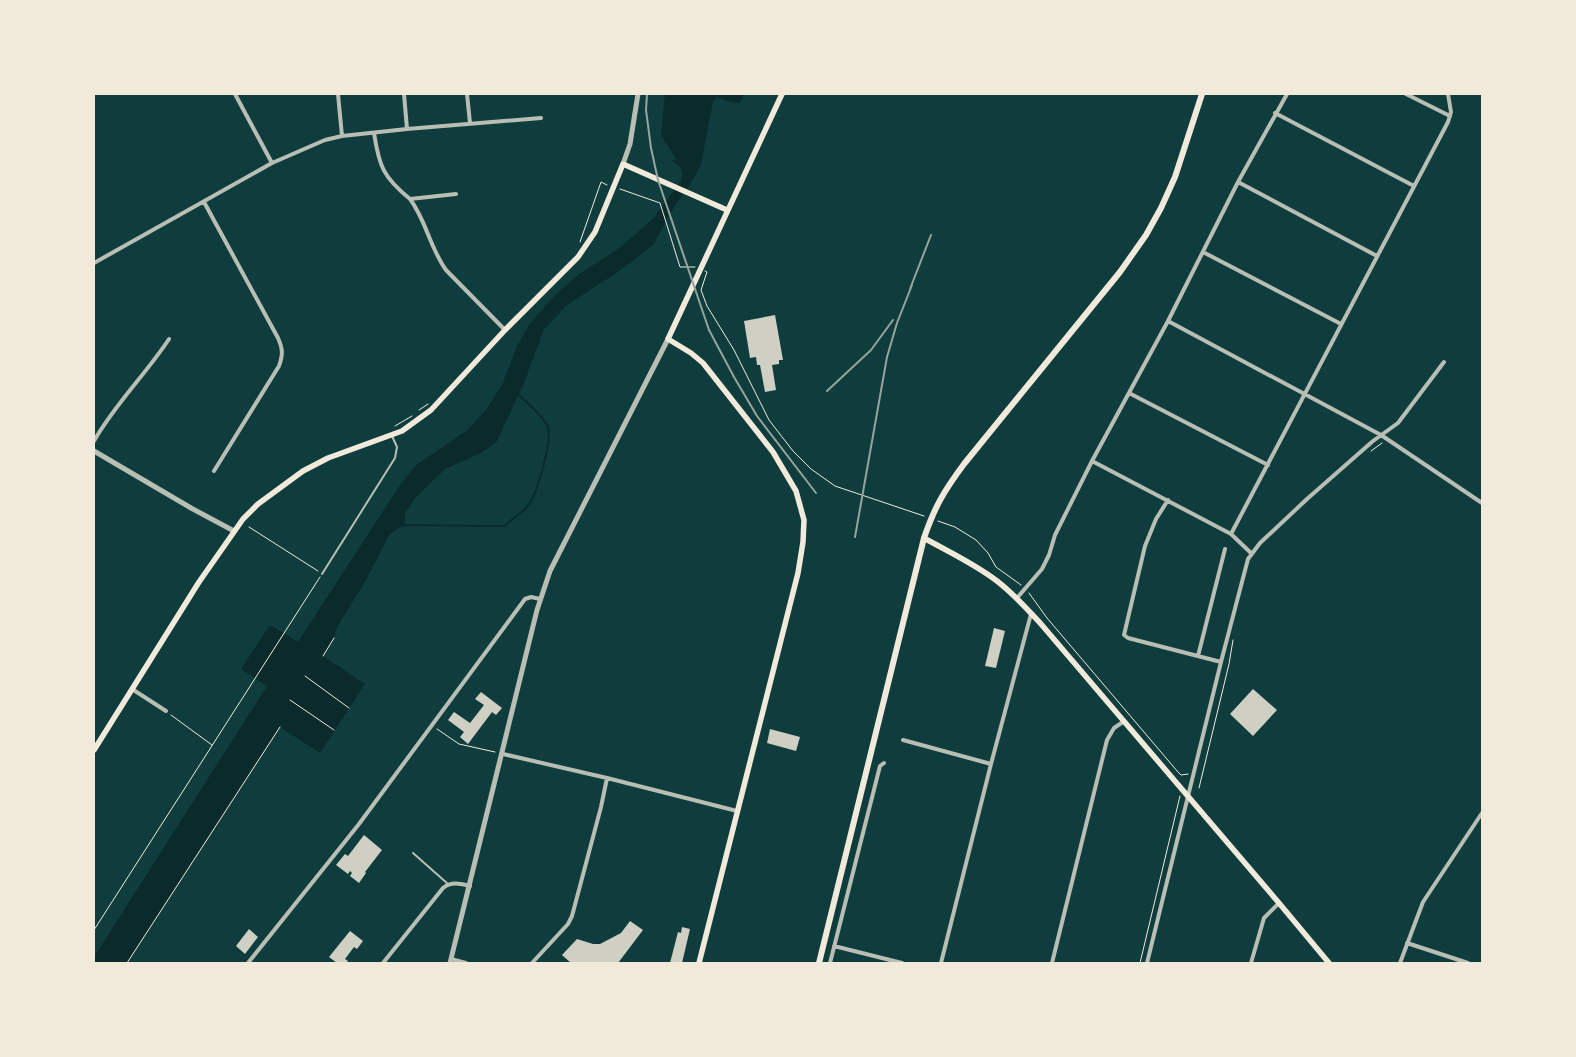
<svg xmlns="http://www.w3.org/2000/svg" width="1576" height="1057" font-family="Poppins,sans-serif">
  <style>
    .water { fill: #0a2a2b }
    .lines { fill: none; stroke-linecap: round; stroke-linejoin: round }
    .stream { stroke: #0a2a2b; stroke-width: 2 }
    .building { fill: #cfcfc3 }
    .path { stroke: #f1e9da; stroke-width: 1 }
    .service { stroke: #b8beb3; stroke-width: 2 }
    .minor { stroke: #b8beb3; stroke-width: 4 }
    .tertiary { stroke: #b8beb3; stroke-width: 5 }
    .secondary { stroke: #f1e9da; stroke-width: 5.5 }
    .trunk { stroke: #f1e9da; stroke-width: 6 }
    .rail { stroke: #97a49c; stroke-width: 2 }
  </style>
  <rect width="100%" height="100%" fill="#0f3d3e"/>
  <path class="water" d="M665,94H744L740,103H733L717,97L713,101L701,164L690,185L675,205L653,245L618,272L567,305L544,329L523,385L497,441L483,452L445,469L415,498L405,514V525L392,532L387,539L365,582L337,627L334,638L323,656L365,684L320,753L280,727L127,963H94V957L267,686L241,669L270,625L298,642L400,485L415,466L466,431L486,410L503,383L517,346L529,325L552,298L579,274L618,249L653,219L680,182C685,171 682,167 672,161L676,159L661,135Z"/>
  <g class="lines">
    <path class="stream" d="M403,525C437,525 471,526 505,526C511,519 525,511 528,506C537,493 554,438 547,425C540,413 527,403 518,394"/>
  </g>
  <path class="building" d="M775,315L783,360H779V364L772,365L776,390L765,392L760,365H757L756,357L750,358L744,321Z
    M994,628L1005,631L996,668L985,666Z
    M1253,689L1277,710L1253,736L1230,714Z
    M481,692L502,708L496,715L492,712L468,744L460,737L464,732L448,720L454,712L470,723L484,705L475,699Z
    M770,729L800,737L796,751L767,743Z
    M364,835L382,850L365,872L366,873L359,883L350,876L352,873L350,871L348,874L336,865L345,854L348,856Z
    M630,921L643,930L618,963H571L562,955L577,939L593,944H600L621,933Z
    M682,927L690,929L682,963H670L678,932L681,933Z
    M249,929L258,937L245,954L236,946Z
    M350,931L363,941L357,949L354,947L345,959L348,961L346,963H337L329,957Z"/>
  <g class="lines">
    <path class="path" d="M620,189L660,203L680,267H695
      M580,242L601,182L607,185
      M705,271L707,272L701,290L707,306L734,350L769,420L793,451L811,469L835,486L924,516
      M419,410L428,404
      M395,426L412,416
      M1371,451L1382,443
      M938,521L955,527L976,540L988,553L996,567L1021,585
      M249,527L318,571
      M1029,593L1047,618L1178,772L1181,775L1188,774
      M323,656L334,638
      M305,676L349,708
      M290,700L334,730
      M171,715L212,745
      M437,729L459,744L495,752
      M1199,788L1229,664L1233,640
      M94,930L320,577
      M127,963L280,727
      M1140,963L1180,796"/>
    <path class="service" d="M322,574L395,458L397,447L392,436
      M413,853L448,884"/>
    <path class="minor" d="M235,94L272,163
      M338,94L342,136
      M404,94L407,129
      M467,94L470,123
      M1406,94L1450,116
      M1275,113L1414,186
      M374,133C379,166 383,177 410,199L456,194
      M1238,182L1377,256
      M410,199C426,220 430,248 446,270L505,330
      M204,202L278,338C283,349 283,355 279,366L214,471
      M1203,252L1341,324
      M94,263L272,163L325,140L342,136L407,129L541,118
      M1168,321L1381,435L1482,503
      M1129,393L1268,465
      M94,441C115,404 146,374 169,339
      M1092,461L1231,534L1251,553
      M1168,500L1156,519L1145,546L1124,635L1128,638L1221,662
      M1231,534L1448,122L1451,112L1448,94
      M1017,598L1042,569L1049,555L1055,535L1092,461L1168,321L1238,182L1287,94
      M1198,656L1225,549
      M132,689L166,711
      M903,740L991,764
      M503,754L607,778L737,811
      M1407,943L1468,963
      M834,946L902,963
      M451,959L466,963
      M248,963L359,824L525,599L531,597L540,599
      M383,963L443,888C452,881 461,884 470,886
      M532,963L568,924L572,916L601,807L607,778
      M830,963L880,766L884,763
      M941,963L991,764L1031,614
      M1052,963L1107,740L1114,728L1123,722
      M1147,963L1221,662L1248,559L1260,543L1307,499L1373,441L1398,423L1444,362
      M1251,963L1264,918L1279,903
      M1400,963L1423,902L1482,813"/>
    <path class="tertiary" d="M623,164L630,144L638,94
      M94,451L191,508L234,531
      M450,963L537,610L550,571L668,339"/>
    <path class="secondary" d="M924,538C949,552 975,564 997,581C1014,594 1027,609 1041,624L1279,903L1329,963
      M94,750L199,582L243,519L258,504L303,471L328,458L402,431L431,410L505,330L578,257L595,232L623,164L727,210
      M699,963L798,573L803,542L804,520L796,491L773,452L703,363L691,353L668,339L782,94"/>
    <path class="trunk" d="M819,963L924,538C935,506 944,491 964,464L1120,272L1146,235L1161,208L1175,177L1202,94"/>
    <path class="rail" d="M647,94L646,110L651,148L658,180L709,330L734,377L757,416L816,493
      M910,289L931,235
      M827,391L871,350L893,320
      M855,537L887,357L897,323L912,285"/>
  </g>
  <rect width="1576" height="1057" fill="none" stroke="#f1e9da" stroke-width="190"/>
</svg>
